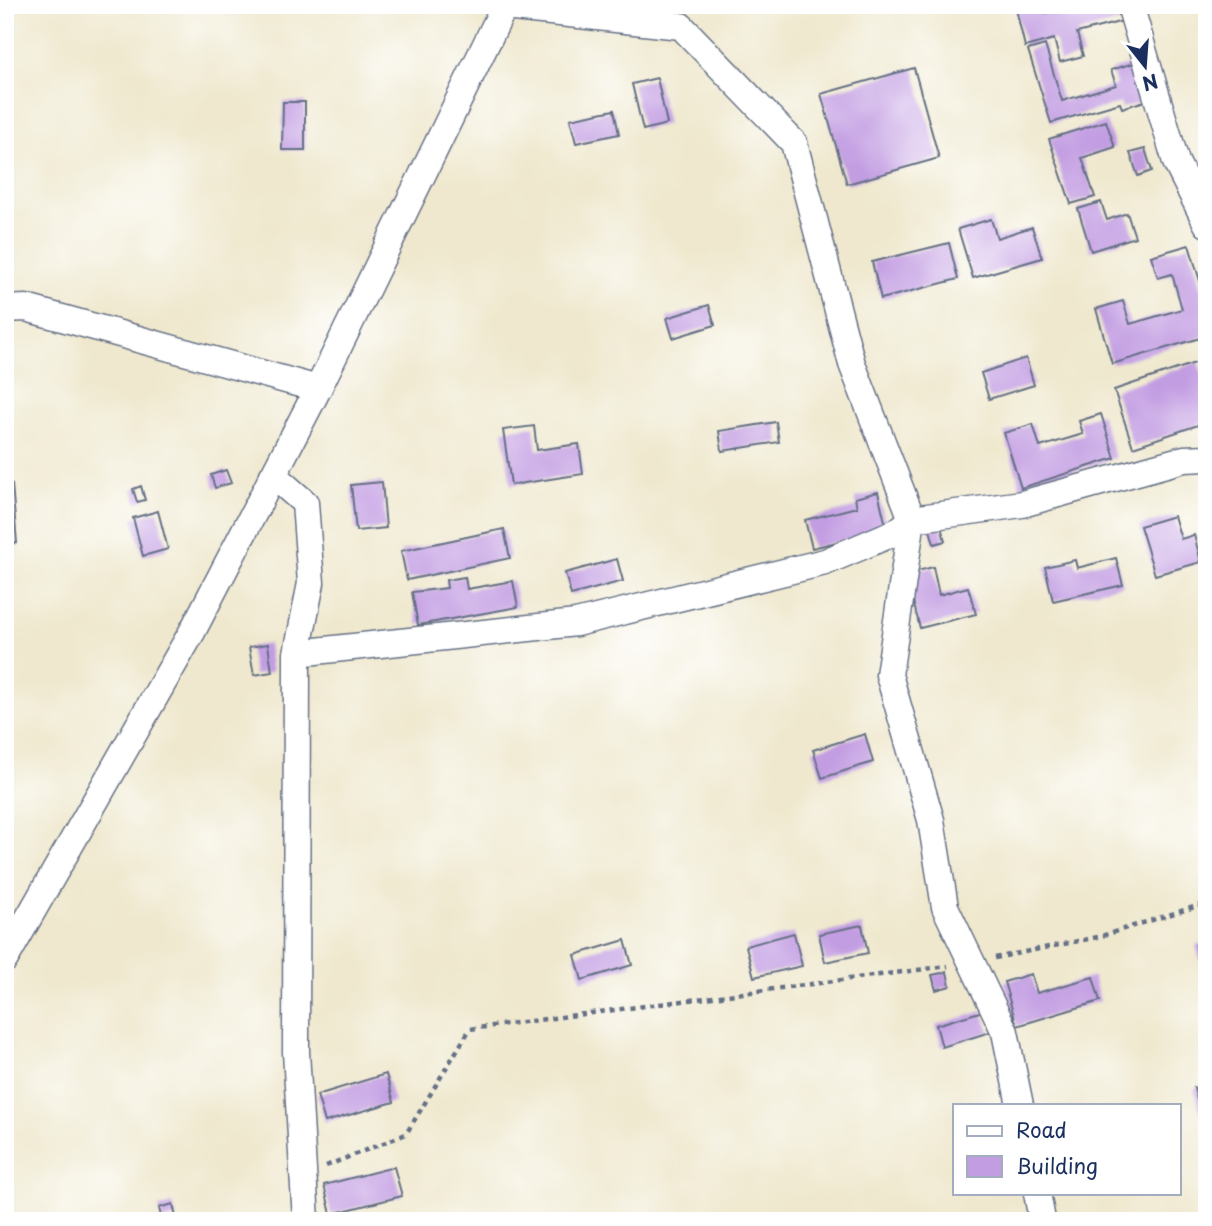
<svg xmlns="http://www.w3.org/2000/svg" width="1212" height="1226" font-family="'Playpen Sans',sans-serif">
  <style>
    .building { fill: #c29de2 }
    .lines { fill: none; stroke-linecap: round; stroke-linejoin: round }
    .minor-casing { stroke: #657085; stroke-width: 29 }
    .path { stroke: #657085; stroke-width: 4.5; stroke-dasharray: 5 5; stroke-linecap: butt }
    .minor { stroke: #fff; stroke-width: 26 }
  </style>
  <rect width="100%" height="100%" fill="#fff"/>
  <filter id="ink" filterUnits="userSpaceOnUse"><feTurbulence type="fractalNoise" baseFrequency=".0143" numOctaves="2"/><feDisplacementMap in="SourceGraphic" scale="14" xChannelSelector="R" yChannelSelector="G"/><feConvolveMatrix kernelMatrix="1 2 1 2 8 2 1 2 1" color-interpolation-filters="sRGB"/></filter>
  <filter id="wash" filterUnits="userSpaceOnUse"><feTurbulence type="fractalNoise" baseFrequency=".00686" numOctaves="4" result="noise"/><feDisplacementMap in="SourceGraphic" scale="28" xChannelSelector="R" yChannelSelector="G"/><feGaussianBlur stdDeviation="1.57" result="paint"/><feColorMatrix in="noise" values="0 0 0 0 0 0 0 0 0 0 0 0 0 0 0 0 0 1.4 0 .05"/><feComposite in="paint" operator="in"/></filter>
  <g filter="url(#wash)">
    <rect width="100%" height="100%" fill="#efe8ce"/>
    <g id="blocks">
      <path class="building" d="M1015,5H1044L1046,13L1076,5H1119L1123,21L1077,33L1083,56L1060,62L1054,39L1025,47Z
        M1045,45L1062,101L1116,85L1111,70L1134,63L1145,101L1122,108L1120,103L1051,123L1028,50Z
        M914,68L939,158L847,184L821,94Z
        M657,78L667,124L643,130L632,84Z
        M283,102H305V150H282Z
        M614,110L619,134L576,143L570,119Z
        M1106,121L1115,147L1082,158L1095,197L1071,204L1049,139Z
        M1145,149L1152,171L1138,176L1130,153Z
        M1101,202L1107,220L1127,213L1135,237L1091,251L1078,209Z
        M991,219L997,238L1032,227L1042,258L973,278L958,229Z
        M949,243L958,279L881,299L872,262Z
        M1189,245L1207,304V336L1112,364L1096,309L1123,301L1130,324L1182,309L1172,274L1158,278L1151,256Z
        M709,305L715,325L673,338L667,318Z
        M1026,358L1034,385L989,399L981,373Z
        M1198,362L1207,387V422L1133,447L1114,390Z
        M1101,414L1115,458L1021,488L1004,433L1033,424L1040,447L1083,434L1079,421Z
        M776,422L779,442L722,451L719,431Z
        M534,426L537,450L579,444L583,474L511,485L503,430Z
        M226,470L231,483L215,488L211,475Z
        M382,482L386,528L356,531L351,485Z
        M12,484L17,543L5,544V485Z
        M141,486L145,500L137,502L133,489Z
        M878,492L887,530L812,548L805,520L857,507L855,498Z
        M158,511L168,549L143,556L133,518Z
        M1174,516L1181,539L1194,535L1201,562L1155,575L1140,526Z
        M940,523L945,541L934,544L929,526Z
        M504,529L510,558L407,580L401,551Z
        M1116,558L1123,585L1053,601L1045,567L1075,560L1077,568Z
        M617,559L623,581L571,595L565,573Z
        M933,567L939,595L968,587L976,614L920,628L906,574Z
        M465,577L467,589L513,581L518,607L418,625L412,592L447,588L446,580Z
        M268,644L272,672L254,675L249,647Z
        M865,734L873,762L822,778L813,750Z
        M862,925L868,953L825,962L819,934Z
        M794,933L802,966L754,977L746,946Z
        M625,940L632,965L582,980L575,955Z
        M1207,942V969L1203,970L1196,945Z
        M947,972L950,986L936,990L932,975Z
        M1031,974L1037,993L1093,977L1100,1001L1017,1026L1004,982Z
        M983,1011L990,1032L942,1047L936,1025Z
        M386,1074L394,1102L325,1122L317,1095Z
        M1207,1085V1117L1202,1118L1194,1088Z
        M394,1167L402,1196L331,1214L324,1185Z
        M173,1204L176,1217L162,1221L159,1208Z"/>
    </g>
  </g>
  <g filter="url(#ink)">
    <use href="#blocks" fill-opacity="0" stroke="#657085" stroke-width="2"/>
    <g class="lines">
      <defs>
        <path id="minor" d="M1130,5L1176,162L1207,224
          M504,7L681,26L794,143L852,364L912,519L889,675L931,820L945,907L1005,1032L1020,1105
          M5,309L26,308L318,389
          M273,475L305,503L311,583L297,653L296,1052L306,1221
          M297,653L576,623L825,562L898,531L912,519L1022,504L1184,459L1207,458
          M5,959L192,632L318,389L505,5
          M1037,1193L1042,1220"/>
      </defs>
      <use href="#minor" class="minor-casing"/>
      <path class="path" d="M995,958L1098,937L1207,903
        M326,1166L406,1134L470,1029L948,966"/>
      <use href="#minor" class="minor"/>
    </g>
  </g>
  <rect width="1212" height="1226" fill="none" stroke="#fff" stroke-width="28"/>
  <rect x="953" y="1104" width="228" height="91" fill="#ffffff" stroke="#a4acbf" stroke-width="2"/>
  <rect x="967" y="1126" width="35" height="10" fill="#ffffff" stroke="#a4acbf" stroke-width="2"/>
  <text x="1016" y="1138" font-size="21" fill="#1b2f5e">Road</text>
  <rect x="967" y="1156" width="35" height="21" fill="#c29de2" stroke="#a4acbf" stroke-width="2"/>
  <text x="1016" y="1174" font-size="21" fill="#1b2f5e">Building</text>
  <g transform="translate(1145 66) rotate(163)" stroke="#ffffff" stroke-width="5" paint-order="stroke">
  <path d="M0-5L12 26L0 18L-12 26Z" fill="#1b2f5e"/>
  <text y="-10" font-size="19" font-weight="bold" text-anchor="middle" fill="#1b2f5e">N</text>
  </g>
</svg>
